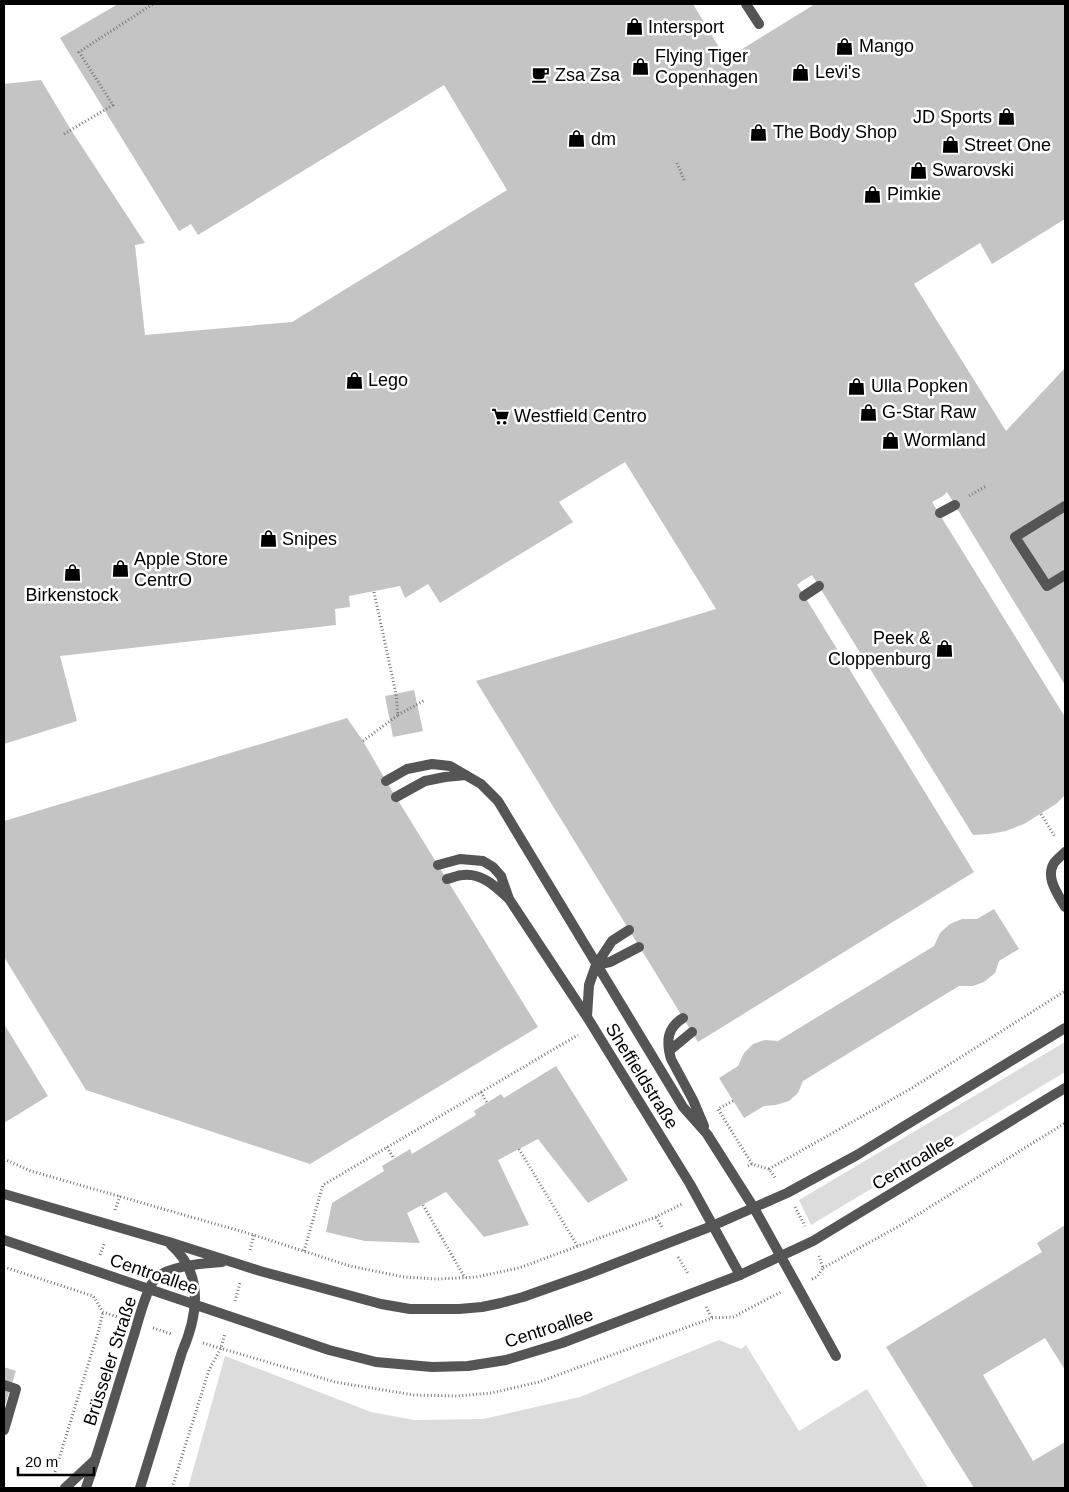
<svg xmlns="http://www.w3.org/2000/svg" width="1069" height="1492" font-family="Arial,sans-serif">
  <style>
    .green { fill: #dcdcdc }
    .building { fill: #c4c4c4 }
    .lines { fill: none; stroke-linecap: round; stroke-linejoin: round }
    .path { stroke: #777; stroke-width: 3; stroke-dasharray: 1 2.5; stroke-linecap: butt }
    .service { stroke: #555; stroke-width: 10 }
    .pedestrian { stroke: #555; stroke-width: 10 }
    .minor { stroke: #555; stroke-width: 10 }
    .tertiary { stroke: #555; stroke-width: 10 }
    .labels { text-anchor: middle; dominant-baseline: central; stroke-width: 5; stroke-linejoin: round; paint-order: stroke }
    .poi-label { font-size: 18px; fill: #000; stroke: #fff; text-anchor: start }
    .street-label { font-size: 18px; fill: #000; stroke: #fff }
  </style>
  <rect width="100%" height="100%" fill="#fff"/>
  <path class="green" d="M1065,1042V1072L811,1225L799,1200Z
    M719,1340L741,1349L746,1345L799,1431L867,1389L928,1488H188L225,1356L371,1412L414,1420L483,1419L580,1397Z"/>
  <path class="building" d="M118,4H693L726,59L815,4H1065V219L992,264L980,243L914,284L1006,431L1065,368V685L947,492L943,496L932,502L1065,717V795L1056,804L1024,824L1006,831L989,834L973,835L812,575L802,581L797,585L802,592L974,872L698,1042L476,681L716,609L625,462L559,502L573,522L440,603L428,584L405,598L400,586L349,596L350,607L335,609L336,625L60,656L77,721L4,744V84L41,80L71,130L145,243L135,245L145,335L292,322L507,190L444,85L198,235L191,224L179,231L60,38Z
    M414,690L423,731L393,737L385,696Z
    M347,718L363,741L386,781L538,1027L310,1164L86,1090L4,957V821Z
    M994,909L1019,949L999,961L995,973L984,982L973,986H959L803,1081L798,1093L789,1101L776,1105L764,1106L744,1118L719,1078L738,1066L744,1053L753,1044L765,1040L778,1041L934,946L940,933L950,924L962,919H977Z
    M4,1024L48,1096L4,1123Z
    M556,1066L628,1180L588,1203L538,1139L498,1160L529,1225L484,1237L446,1192L407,1213L420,1243L365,1241L326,1232L332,1203L384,1171L382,1166L410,1149L412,1154L476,1115L474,1111L501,1094L504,1098Z
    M1065,1225V1370L1045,1338L983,1375L1033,1461L1065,1442V1488H974L886,1347L1042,1252L1037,1243Z
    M4,1367L16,1371L4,1408Z"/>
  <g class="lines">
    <path class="path" d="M64,134L113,105L79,52L153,4
      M677,163L685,182
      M969,496L986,486
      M398,715L425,700
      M363,741L398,715L396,694L374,592
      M1041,814L1055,837
      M481,1092L487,1103
      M733,1101L718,1109L752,1164
      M387,1147L394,1159
      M519,1149L578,1247
      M4,1159L31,1171L254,1235L350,1266L404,1277L437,1279L476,1277L519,1268L656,1217L682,1204
      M748,1166L752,1164L769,1169L776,1179
      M769,1169L912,1088L1065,991
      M423,1205L465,1278
      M795,1207L805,1226
      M115,1210L120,1196
      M656,1217L662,1227
      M250,1250L254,1235
      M304,1251L323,1185L578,1035
      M100,1255L105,1242
      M678,1257L689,1275
      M4,1267L93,1296L103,1312L121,1318
      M823,1268L901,1225L1065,1123
      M812,1279L817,1277L823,1268L819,1256
      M235,1301L240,1283
      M706,1307L712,1318
      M153,1328L171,1334
      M203,1343L335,1382L414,1395L458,1396L491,1393L539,1382L712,1318L733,1317L781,1292
      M55,1472L99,1329L103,1312
      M172,1488L209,1370L221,1348L225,1333"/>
    <path class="service" d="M746,4L759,24
      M1065,506L1015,537L1047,586L1065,575
      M940,513L955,505
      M386,781L407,769L432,764L450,766L481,784L498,801L683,1107L707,1134L754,1208L836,1356
      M396,797L425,781L445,777L466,775
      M438,865L460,859L483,861L493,867L501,876L509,899L587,1017L690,1184L740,1275
      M447,879C452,878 458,875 463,875C482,873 495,886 508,898
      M596,965L610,962L639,947
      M587,1017L589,985L596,965L612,941L629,930
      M683,1018C667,1028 666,1041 671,1059L693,1100L704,1126
      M669,1051L692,1032
      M4,1385L16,1389L4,1430
      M65,1488L95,1460"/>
    <path class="pedestrian" d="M804,596L819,586"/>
    <path class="minor" d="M1065,852C1062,855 1057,859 1054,863C1045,878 1058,894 1065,907"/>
    <path class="tertiary" d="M4,1194L169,1242L260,1271L381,1304L410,1309H459L482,1307L501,1303L523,1297L588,1274L712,1226L787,1193L857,1155L1065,1028
      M4,1240L329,1350L376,1362L432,1367L468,1366L506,1360L562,1343L740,1275L813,1241L1065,1088
      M86,1488C103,1437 118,1386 134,1335C138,1322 147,1286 156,1278C168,1266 206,1263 222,1262
      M140,1488L182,1352C198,1315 204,1274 171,1245"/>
  </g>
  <defs>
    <symbol id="shop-bare" viewBox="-9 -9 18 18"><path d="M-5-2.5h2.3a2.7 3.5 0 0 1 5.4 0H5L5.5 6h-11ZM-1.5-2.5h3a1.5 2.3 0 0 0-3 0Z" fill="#000" stroke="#fff" stroke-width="2.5" paint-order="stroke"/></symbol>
    <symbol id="cafe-bare" viewBox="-9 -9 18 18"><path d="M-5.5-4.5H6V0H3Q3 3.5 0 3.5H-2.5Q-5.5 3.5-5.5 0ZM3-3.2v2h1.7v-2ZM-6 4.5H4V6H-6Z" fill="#000" stroke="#fff" stroke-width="2.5" paint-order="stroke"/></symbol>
    <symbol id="supermarket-bare" viewBox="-9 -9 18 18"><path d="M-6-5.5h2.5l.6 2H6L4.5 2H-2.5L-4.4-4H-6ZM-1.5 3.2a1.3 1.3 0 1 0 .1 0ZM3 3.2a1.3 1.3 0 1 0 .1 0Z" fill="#000" stroke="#fff" stroke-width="2.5" paint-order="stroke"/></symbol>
  </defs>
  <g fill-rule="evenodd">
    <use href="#shop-bare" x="622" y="14" width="25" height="25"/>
    <use href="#shop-bare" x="832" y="34" width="25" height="25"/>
    <use href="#shop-bare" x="628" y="54" width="25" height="25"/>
    <use href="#shop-bare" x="788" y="60" width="25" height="25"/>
    <use href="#cafe-bare" x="528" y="62" width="25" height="25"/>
    <use href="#shop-bare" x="994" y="104" width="25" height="25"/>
    <use href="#shop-bare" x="746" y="120" width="25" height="25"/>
    <use href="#shop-bare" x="564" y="126" width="25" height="25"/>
    <use href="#shop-bare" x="938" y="132" width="25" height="25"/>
    <use href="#shop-bare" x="906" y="158" width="25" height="25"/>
    <use href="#shop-bare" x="860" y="182" width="25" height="25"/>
    <use href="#shop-bare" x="342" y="368" width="25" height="25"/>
    <use href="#shop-bare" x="844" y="374" width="25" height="25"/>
    <use href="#shop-bare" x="856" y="400" width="25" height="25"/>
    <use href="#supermarket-bare" x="488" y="404" width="25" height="25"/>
    <use href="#shop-bare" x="878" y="428" width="25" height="25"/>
    <use href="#shop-bare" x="256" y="526" width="25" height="25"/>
    <use href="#shop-bare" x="108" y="556" width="25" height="25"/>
    <use href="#shop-bare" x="60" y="560" width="25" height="25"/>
    <use href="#shop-bare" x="932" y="636" width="25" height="25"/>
  </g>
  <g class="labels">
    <g class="poi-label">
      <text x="648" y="27">Intersport</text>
      <text x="859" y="46">Mango</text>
      <text x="655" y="56">Flying Tiger<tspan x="655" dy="21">Copenhagen</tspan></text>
      <text x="815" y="72">Levi's</text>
      <text x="555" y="75">Zsa Zsa</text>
      <text x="992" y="117" text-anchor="end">JD Sports</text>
      <text x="773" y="132">The Body Shop</text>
      <text x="591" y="139">dm</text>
      <text x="964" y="145">Street One</text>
      <text x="932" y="170">Swarovski</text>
      <text x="887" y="194">Pimkie</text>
      <text x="368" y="380">Lego</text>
      <text x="871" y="386">Ulla Popken</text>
      <text x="882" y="412">G-Star Raw</text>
      <text x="514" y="416">Westfield Centro</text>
      <text x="904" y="440">Wormland</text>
      <text x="282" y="539">Snipes</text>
      <text x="134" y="559">Apple Store<tspan x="134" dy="21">CentrO</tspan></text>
      <text x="72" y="595" text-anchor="middle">Birkenstock</text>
      <text x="931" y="638" text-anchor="end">Peek &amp;<tspan x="931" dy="21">Cloppenburg</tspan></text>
    </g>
    <g class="street-label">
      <text transform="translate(642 1076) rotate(58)">Sheffieldstraße</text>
      <text transform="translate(913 1162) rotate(-31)">Centroallee</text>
      <text transform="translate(154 1274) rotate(19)">Centroallee</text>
      <text transform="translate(549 1328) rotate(-18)">Centroallee</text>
      <text transform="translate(110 1361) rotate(-72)">Brüsseler Straße</text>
    </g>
  </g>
  <rect width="1069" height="1492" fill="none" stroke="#000000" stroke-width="10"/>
  <path d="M18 1467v8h76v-8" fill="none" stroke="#000000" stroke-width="2.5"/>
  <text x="25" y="1467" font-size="15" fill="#000000" stroke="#ffffff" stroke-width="4" paint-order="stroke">20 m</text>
</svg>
